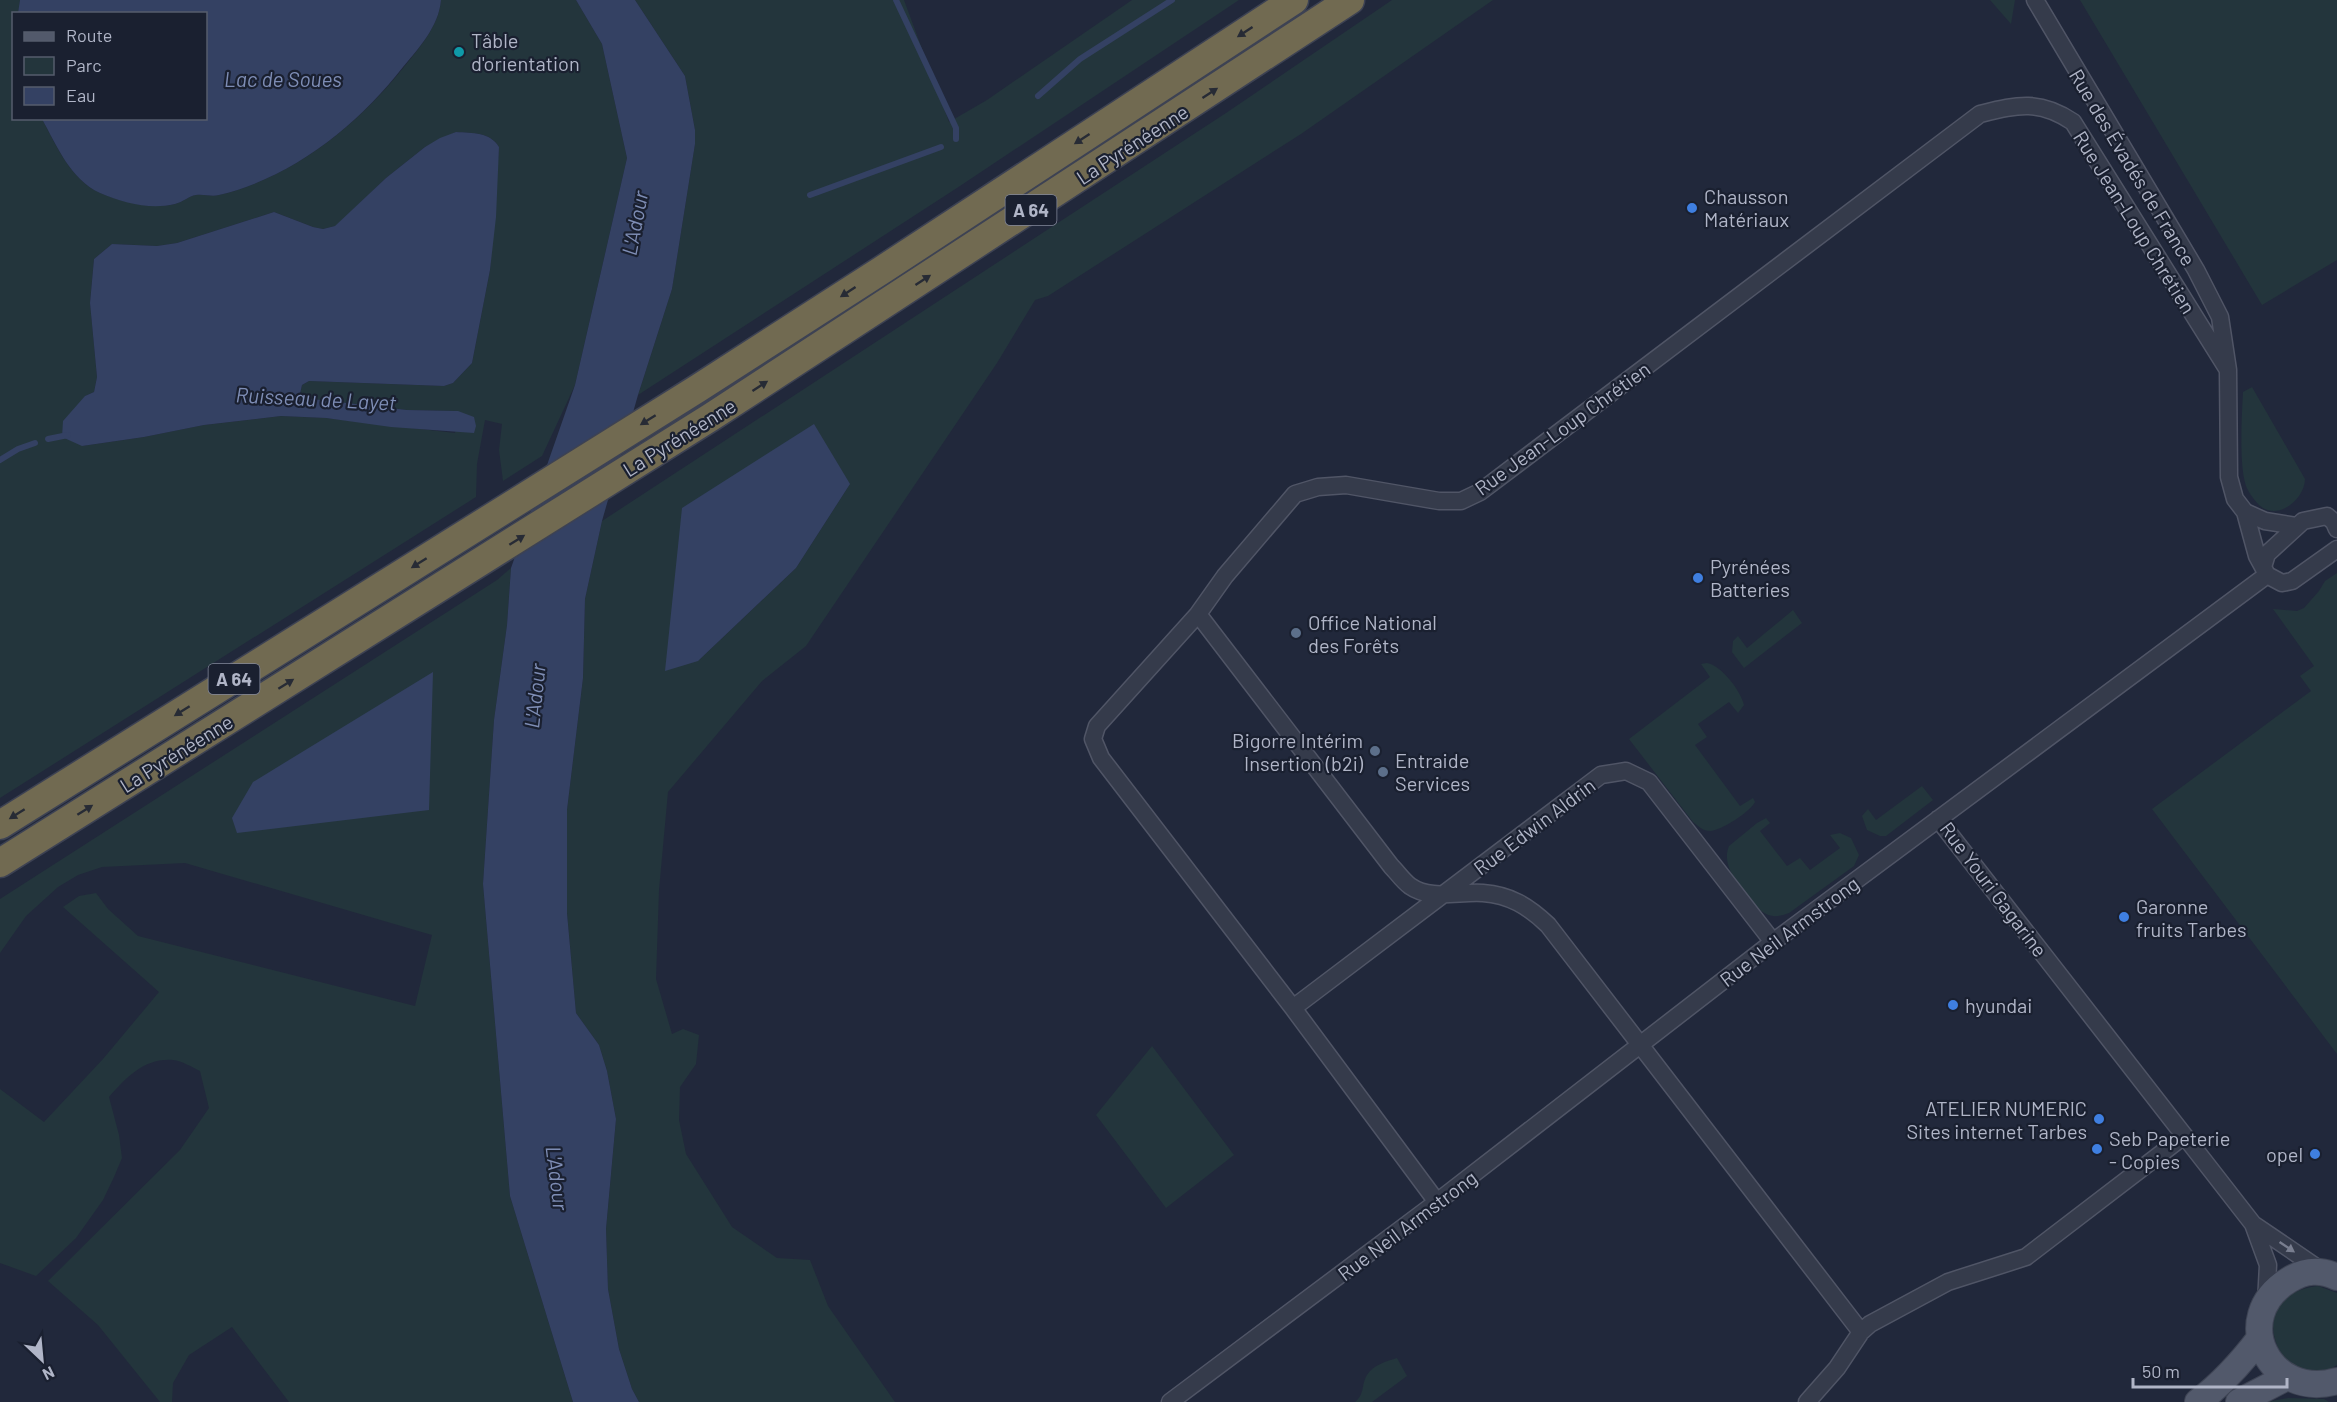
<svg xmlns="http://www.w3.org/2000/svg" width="2337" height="1402" font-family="Barlow,sans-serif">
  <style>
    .green { fill: #23353c; fill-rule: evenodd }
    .water { fill: #344163 }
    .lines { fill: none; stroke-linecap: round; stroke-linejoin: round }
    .stream { stroke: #344163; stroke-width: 6 }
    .minor-casing { stroke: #505566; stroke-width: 19 }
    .primary-casing { stroke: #3e4454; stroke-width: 28 }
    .motorway-casing { stroke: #3d4253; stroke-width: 31 }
    .minor { stroke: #353b4b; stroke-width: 16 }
    .primary { stroke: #52596b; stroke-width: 26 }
    .motorway { stroke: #716a51; stroke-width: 28 }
    .oneway { fill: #272b35 }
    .oneway2 { fill: #797e8f }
    .culture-dot { fill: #0f9aa8; stroke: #1a2030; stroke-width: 2 }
    .shop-dot { fill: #3f7fe0; stroke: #1a2030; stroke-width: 2 }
    .service-dot { fill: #5c6f8a; stroke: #1a2030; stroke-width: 2 }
    .labels { text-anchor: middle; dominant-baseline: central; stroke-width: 4.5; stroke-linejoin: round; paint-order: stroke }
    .shield { fill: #1a2030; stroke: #83889a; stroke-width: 1.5 }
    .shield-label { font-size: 18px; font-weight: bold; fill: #b0b5c7 }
    .poi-label { font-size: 20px; fill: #b0b5c7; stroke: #1a2030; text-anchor: start }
    .street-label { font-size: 20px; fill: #b0b5c7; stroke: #1a2030 }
    .water-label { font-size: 21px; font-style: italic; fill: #7e8db5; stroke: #1a2030 }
  </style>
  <rect width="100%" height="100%" fill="#21283b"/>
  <path class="green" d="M0,0H20L18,13L14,14V118L42,119C56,145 71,180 100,193C123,202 151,210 175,204C183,202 189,196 196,195C204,194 212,197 219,195C292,178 358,125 404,67C419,48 439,26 441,0H576L602,44L627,158L575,385L542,456L503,481L499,450L502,424L485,420L477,464L476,497L0,798ZM456,132C473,133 490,132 499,147L490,270L472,363L453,383L444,386L309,381L302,385L300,395L304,398L407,410L458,411L455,433L326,418L281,416L204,425L144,437L82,446L85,396L94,392L97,377L90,303L94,259L112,244L157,246L177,243L274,212L313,227L323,229L336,226L386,178L425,147Z
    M635,0H904L949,122L987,100L1132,0H1239L960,186L638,395L672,289L695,144V130L685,76Z
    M1392,0H1493L1301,134L1048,296L1035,300L997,363L806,646L762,681L668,792L659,890L656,979L672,1034L683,1029L699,1035L696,1064L680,1087L679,1120L686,1154L732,1227L777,1258L810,1260L828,1306L895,1402H639L632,1389L619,1349L608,1289L606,1229L616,1119L607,1071L599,1045L576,1013L567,913V810L583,678L585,599L602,521L1226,113ZM850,484L796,568L698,661Z
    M1990,0H2015L2011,24Z
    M2080,0H2337V260L2262,305Z
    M2252,387L2305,479C2305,497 2282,519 2263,508C2258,505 2250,495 2248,490C2238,473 2242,413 2243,392Z
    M511,568L507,625L494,720L483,884L510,1196L573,1402H289L232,1327L189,1355L173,1383L172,1402H160L98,1325L48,1281L180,1150L209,1108L200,1071C192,1067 182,1061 173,1060C144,1058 127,1077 109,1097L119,1135L122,1158L114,1177L103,1200L76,1238L36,1276L0,1263V1089L44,1122L103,1059L159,992L63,907L79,896L96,893L108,909L138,936L415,1006L432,935L185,863L102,867L78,875L58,887L26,916L0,953V899L497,580Z
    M2337,573V1054L2152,809L2311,691L2300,676L2314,666L2273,609L2297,611L2304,608L2319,591L2325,581Z
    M1793,610L1802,623L1744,668L1732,652L1733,641L1738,636L1747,648Z
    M1707,663C1721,665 1741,691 1744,705L1738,713L1729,702L1698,724L1707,737L1695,745L1740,806L1753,798L1755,802C1751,811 1721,831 1710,831C1703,831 1698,826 1693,822L1629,739L1710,677L1701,664Z
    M1922,786L1933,800L1886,836H1880L1867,830L1862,816L1868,809L1876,820Z
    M1766,818L1770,823L1760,831L1787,866L1800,858L1810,870L1840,848L1830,835L1840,833L1851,838L1859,855L1854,866L1789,913C1778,917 1771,918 1761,911C1747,893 1719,870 1729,846L1757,823Z
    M1152,1046L1234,1155L1166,1208L1096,1115Z
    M2318,1286L2337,1293V1365C2281,1400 2236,1295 2318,1286Z
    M1397,1358L1407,1376L1372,1402H1355C1365,1394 1361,1385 1367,1375C1373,1365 1387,1361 1397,1358Z
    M2288,1398L2324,1399L2329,1402H2266Z"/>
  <path class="water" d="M20,0H441C439,26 419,48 403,67C358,125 292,178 219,195C212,197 204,194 196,195C189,196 183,202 175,204C150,210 124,203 100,193C70,179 57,146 42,119L206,118V14L18,13Z
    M576,0H635L685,76L695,130V144L672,289L638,395L602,521L585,599L583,678L567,810V913L576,1013L599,1045L607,1071L616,1119L606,1229L608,1289L619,1349L632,1389L639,1402H573L510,1196L483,884L494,720L507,625L511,568L575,385L627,158L602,44Z
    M456,132C473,133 490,132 499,147L496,217L490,270L472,363L453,383L444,386L309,381L302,385L300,394L304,398L407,410L458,411L474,417L476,426L474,433L391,427L326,418L281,416L204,425L144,437L82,446L62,437L63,421L85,396L94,392L97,377L90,303L94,259L112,244L157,246L177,243L274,212L313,227L323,229L335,226L386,178L425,147L440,138Z
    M814,424L850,484L796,568L698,661L665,671L682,508Z
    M433,672L429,810L237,833L232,818L253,782Z"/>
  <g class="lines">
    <path class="stream" d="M896,0L956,128V139
      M1038,96L1080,59L1172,0
      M810,195L941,147
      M48,439L68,435
      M0,460L18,449L35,443"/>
    <defs>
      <path id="minor" d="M2035,0L2196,270L2220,317L2228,370L2229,477L2235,499L2245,512L2257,556L2263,567
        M2245,512L2265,521L2296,526
        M2337,529L2334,522L2327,516L2303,521L2267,554L2263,567L2267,575L2282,583L2292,581L2337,549
        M1198,614L1097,726L1093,739L1101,758L1293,1008L1437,1202
        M1938,819L2253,1224L2268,1265L2266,1302
        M1293,1008L1601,775L1626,771L1649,782L1773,942
        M2253,1224L2322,1271
        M1861,1332L1548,925C1528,906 1510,895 1483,893C1460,891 1431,901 1410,886C1403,881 1397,872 1391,866L1198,614L1225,576L1295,494L1318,487L1346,485L1439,501H1461L1480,492L1980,114C2017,105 2039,99 2073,122L2228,370
        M1170,1402L1437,1202L1773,942L2267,575
        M1807,1402L1837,1368L1861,1332L1870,1324L1948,1282L2026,1257L2184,1136"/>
      <path id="primary" d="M2337,1277C2320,1269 2305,1270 2289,1280C2228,1317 2269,1401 2337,1381
        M2198,1402C2223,1383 2241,1363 2260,1338
        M2239,1402L2287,1377"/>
      <path id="motorway" d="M0,825L697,389L882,270L1294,0
        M0,863L711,417L1350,0"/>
    </defs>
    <use href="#minor" class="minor-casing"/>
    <use href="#primary" class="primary-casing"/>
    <use href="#motorway" class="motorway-casing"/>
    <use href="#minor" class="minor"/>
    <use href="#primary" class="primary"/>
    <use href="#motorway" class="motorway"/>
  </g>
  <defs><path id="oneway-solid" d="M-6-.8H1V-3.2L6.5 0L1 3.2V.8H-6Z" transform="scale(1.5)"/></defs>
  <g class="oneway">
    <use href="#oneway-solid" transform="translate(1245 32) rotate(147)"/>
    <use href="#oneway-solid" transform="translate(1210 93) rotate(-33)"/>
    <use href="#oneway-solid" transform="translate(1082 139) rotate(147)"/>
    <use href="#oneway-solid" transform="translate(923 280) rotate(-33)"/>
    <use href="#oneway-solid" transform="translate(848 292) rotate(147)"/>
    <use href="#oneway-solid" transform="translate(760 386) rotate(-33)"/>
    <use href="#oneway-solid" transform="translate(648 420) rotate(148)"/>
    <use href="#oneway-solid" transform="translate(517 540) rotate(-32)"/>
    <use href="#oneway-solid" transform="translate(419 563) rotate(148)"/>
    <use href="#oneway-solid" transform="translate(286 684) rotate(-32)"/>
    <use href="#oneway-solid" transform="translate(182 711) rotate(148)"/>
    <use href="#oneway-solid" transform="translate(85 810) rotate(-32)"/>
    <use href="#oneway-solid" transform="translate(17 814) rotate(148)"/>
  </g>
  <use class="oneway2" href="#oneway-solid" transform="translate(2287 1247) rotate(34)"/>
  <circle class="culture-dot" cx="459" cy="52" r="6"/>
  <g class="shop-dot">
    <circle cx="1692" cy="208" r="6"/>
    <circle cx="1698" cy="578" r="6"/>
    <circle cx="2124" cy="917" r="6"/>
    <circle cx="1953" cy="1005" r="6"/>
    <circle cx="2099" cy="1119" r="6"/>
    <circle cx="2097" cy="1149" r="6"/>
    <circle cx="2315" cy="1154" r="6"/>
  </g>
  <g class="service-dot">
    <circle cx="1296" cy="633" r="6"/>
    <circle cx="1375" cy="751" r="6"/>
    <circle cx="1383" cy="772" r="6"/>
  </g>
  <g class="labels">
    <g class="shield">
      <rect x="1005.5" y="195" width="51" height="30" rx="4.5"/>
      <rect x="208.5" y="664" width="51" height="30" rx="4.5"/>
    </g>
    <g class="shield-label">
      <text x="1031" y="210">A 64</text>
      <text x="234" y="679">A 64</text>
    </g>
    <g class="poi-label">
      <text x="471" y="40">Tâble<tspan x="471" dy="23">d'orientation</tspan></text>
      <text x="1704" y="196">Chausson<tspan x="1704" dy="23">Matériaux</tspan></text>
      <text x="1710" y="566">Pyrénées<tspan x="1710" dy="23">Batteries</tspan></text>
      <text x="1308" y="622">Office National<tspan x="1308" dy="23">des Forêts</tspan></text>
      <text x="1363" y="740" text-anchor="end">Bigorre Intérim<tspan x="1363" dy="23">Insertion (b2i)</tspan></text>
      <text x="1395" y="760">Entraide<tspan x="1395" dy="23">Services</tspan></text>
      <text x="2136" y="906">Garonne<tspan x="2136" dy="23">fruits Tarbes</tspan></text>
      <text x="1965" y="1005">hyundai</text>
      <text x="2087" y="1108" text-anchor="end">ATELIER NUMERIC<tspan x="2087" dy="23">Sites internet Tarbes</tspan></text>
      <text x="2109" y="1138">Seb Papeterie<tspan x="2109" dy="23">- Copies</tspan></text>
      <text x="2303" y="1154" text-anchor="end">opel</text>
    </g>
    <g class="street-label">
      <text transform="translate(1132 144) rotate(-33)">La Pyrénéenne</text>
      <text transform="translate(2133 167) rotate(59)">Rue des Évadés de France</text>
      <text transform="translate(2135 222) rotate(58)">Rue Jean-Loup Chrétien</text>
      <text transform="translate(1562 428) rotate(-36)">Rue Jean-Loup Chrétien</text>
      <text transform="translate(679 437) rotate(-32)">La Pyrénéenne</text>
      <text transform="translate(176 753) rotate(-32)">La Pyrénéenne</text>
      <text transform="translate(1534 826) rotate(-37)">Rue Edwin Aldrin</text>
      <text transform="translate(1994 889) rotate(53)">Rue Youri Gagarine</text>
      <text transform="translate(1789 931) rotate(-37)">Rue Neil Armstrong</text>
      <text transform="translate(1407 1225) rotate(-37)">Rue Neil Armstrong</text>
    </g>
    <g class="water-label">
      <text x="283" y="78">Lac de Soues</text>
      <text transform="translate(634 223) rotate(-79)">L'Adour</text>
      <text transform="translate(316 398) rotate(3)">Ruisseau de Layet</text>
      <text transform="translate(534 696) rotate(-84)">L'Adour</text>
      <text transform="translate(558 1178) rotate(83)">L'Adour</text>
    </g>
  </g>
  <rect x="12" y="12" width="195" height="108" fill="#1a2030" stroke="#565c6c" stroke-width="1.5"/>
  <rect x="24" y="32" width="30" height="9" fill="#52596b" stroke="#565c6c" stroke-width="1.5"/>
  <text x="66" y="42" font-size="18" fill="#b0b5c7">Route</text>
  <rect x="24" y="57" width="30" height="18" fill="#23353c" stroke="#565c6c" stroke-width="1.5"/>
  <text x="66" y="72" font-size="18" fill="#b0b5c7">Parc</text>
  <rect x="24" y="87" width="30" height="18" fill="#344163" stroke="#565c6c" stroke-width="1.5"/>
  <text x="66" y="102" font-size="18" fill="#b0b5c7">Eau</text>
  <g transform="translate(42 1360) rotate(154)" stroke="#1a2030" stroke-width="4.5" paint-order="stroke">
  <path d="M0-4.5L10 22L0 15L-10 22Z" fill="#b0b5c7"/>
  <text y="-9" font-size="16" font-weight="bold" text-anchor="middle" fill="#b0b5c7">N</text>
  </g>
  <path d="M2133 1378v9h154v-9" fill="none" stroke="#b0b5c7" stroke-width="3"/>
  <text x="2142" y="1378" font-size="18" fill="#b0b5c7" stroke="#1a2030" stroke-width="4.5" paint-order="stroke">50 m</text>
</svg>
